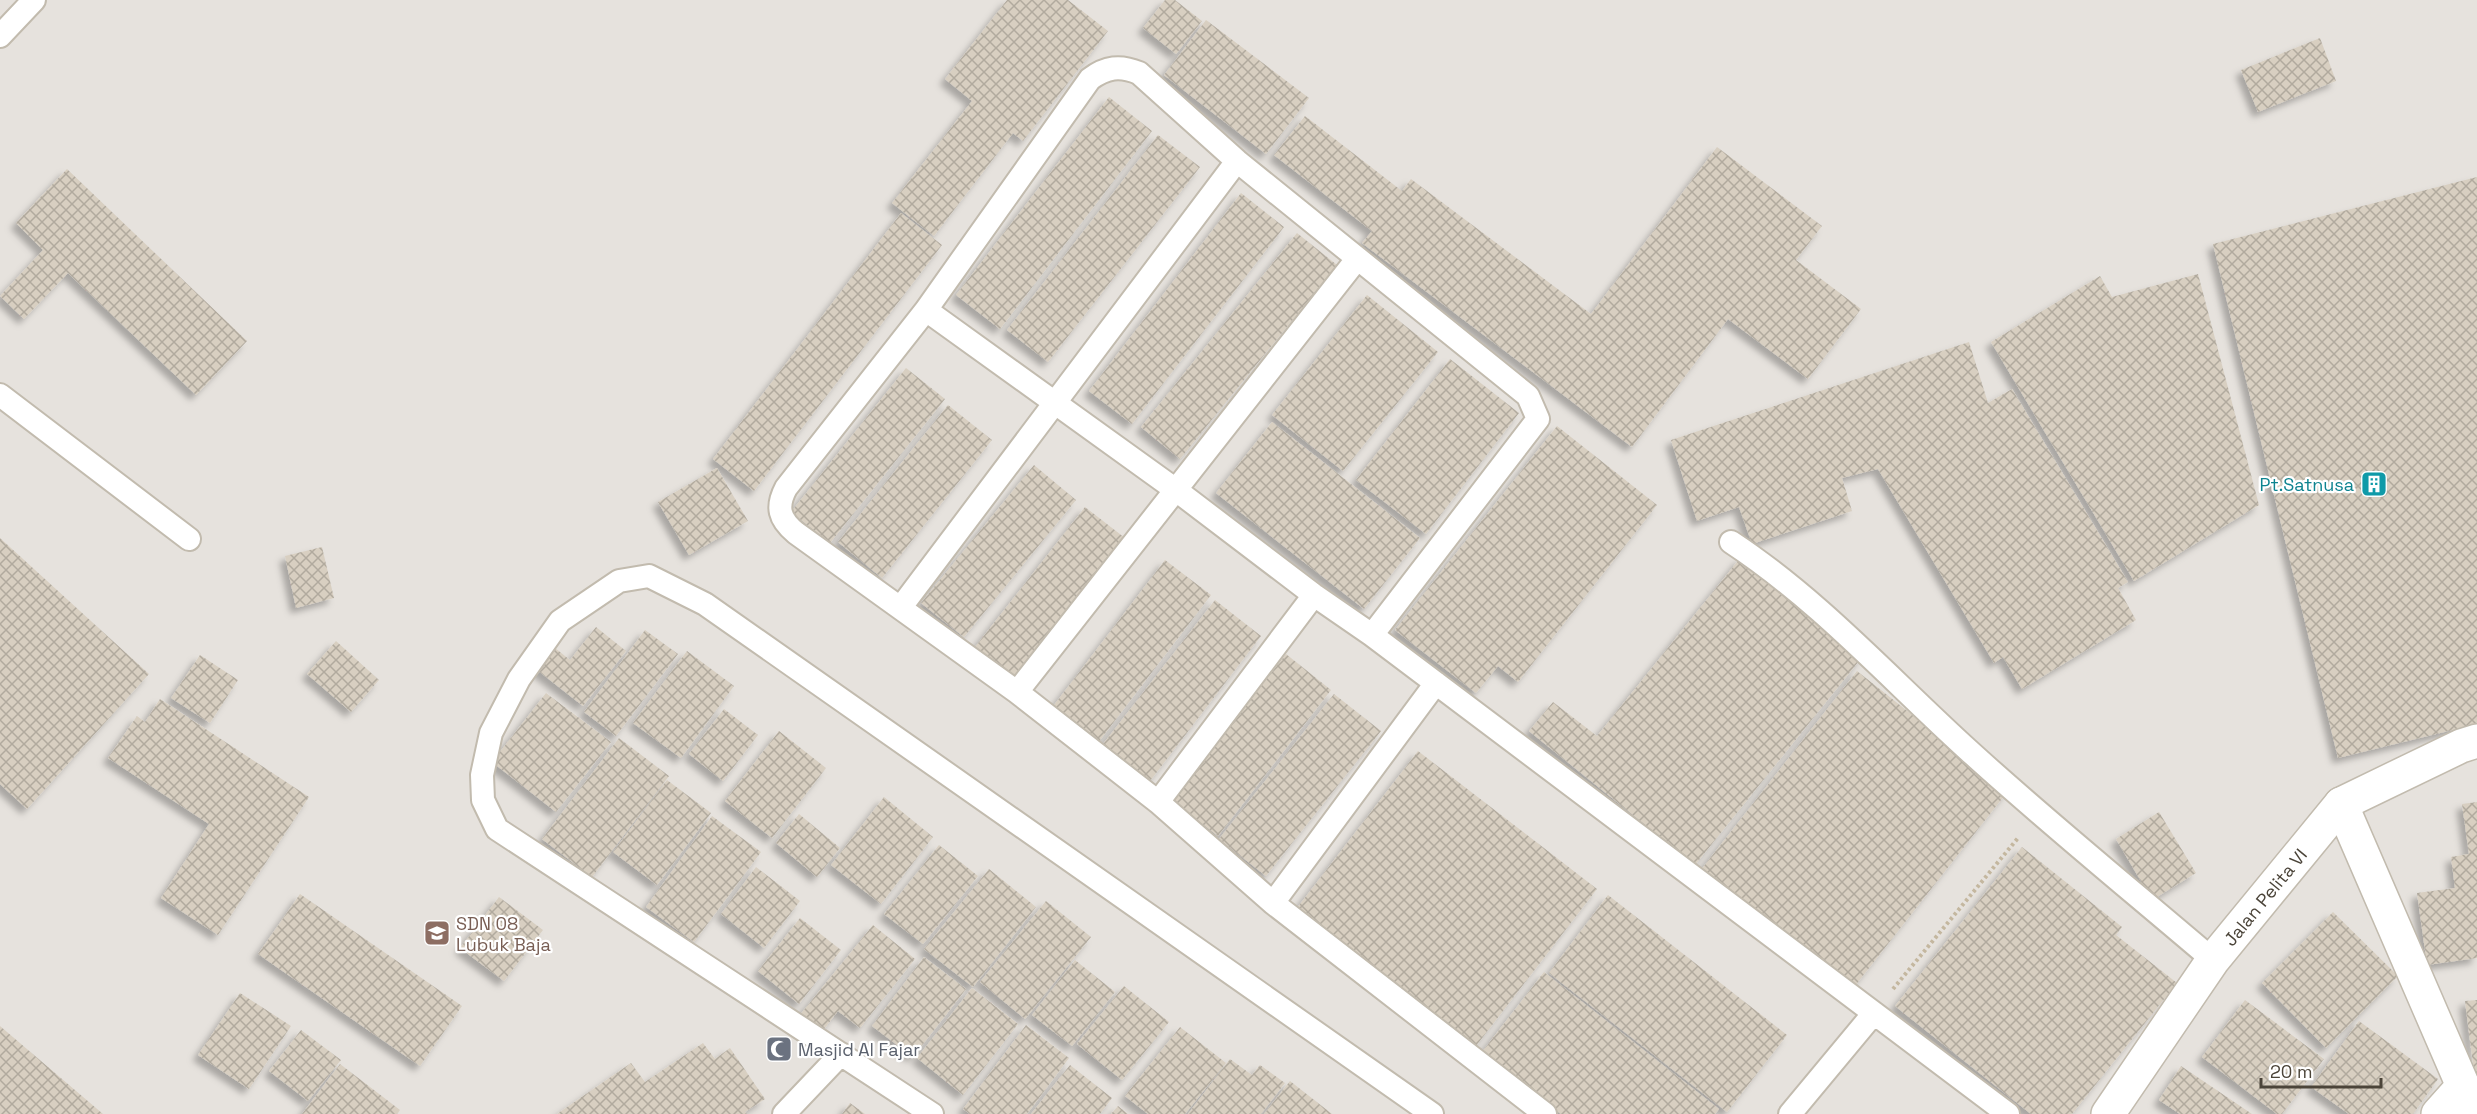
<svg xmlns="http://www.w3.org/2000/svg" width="2477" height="1114" font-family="'Space Grotesk',sans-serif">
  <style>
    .industrial { fill: #e6e2dd }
    .building { fill: url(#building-cross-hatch); filter: url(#shadow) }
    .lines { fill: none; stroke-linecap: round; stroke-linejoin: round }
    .lane-casing { stroke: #c2bbae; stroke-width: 26 }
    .street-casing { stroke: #c2bbae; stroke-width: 36 }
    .path { stroke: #c4b79f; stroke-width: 4; stroke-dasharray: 3 3; stroke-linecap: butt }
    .lane { stroke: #fff; stroke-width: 22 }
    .street { stroke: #fff; stroke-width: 33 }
    .labels { text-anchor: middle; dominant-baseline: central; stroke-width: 4.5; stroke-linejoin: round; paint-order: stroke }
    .culture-label { font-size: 18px; fill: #0d838f; stroke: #fff; text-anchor: end }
    .street-label { font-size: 18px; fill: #4b4439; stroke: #fff }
    .education-label { font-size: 18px; fill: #785e54; stroke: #fff; text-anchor: start }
    .worship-label { font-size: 18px; fill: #5b616d; stroke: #fff; text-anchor: start }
  </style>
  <defs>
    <pattern id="building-cross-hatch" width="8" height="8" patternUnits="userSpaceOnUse" patternTransform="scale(1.5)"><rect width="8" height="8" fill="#d8cfc1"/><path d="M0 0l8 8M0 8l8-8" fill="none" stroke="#b1aa9e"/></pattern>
    <filter id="shadow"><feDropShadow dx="-5.5" dy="5.5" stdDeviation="3" flood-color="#0004"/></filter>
  </defs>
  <rect width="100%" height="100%" fill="#f6f3ec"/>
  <path class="industrial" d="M0,0H2477V1114H0Z"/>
  <path class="building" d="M1007,0H1068L1108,31L1023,141L1013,133L934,236L892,203L972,101L945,79Z
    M1165,0H1175L1202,21L1176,54L1143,28Z
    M1206,20L1309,98L1266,154L1164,75Z
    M2320,38L2336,81L2258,112L2241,70Z
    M1109,97L1152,131L1000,329L956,295Z
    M1305,116L1402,191L1411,179L1591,314L1717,147L1822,226L1796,260L1861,309L1808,379L1728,319L1632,447L1362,243L1372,231L1274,155Z
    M1158,135L1200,167L1048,362L1007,330Z
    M67,169L247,341L196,395L68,273L24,319L0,296L43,250L16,223Z
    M2477,177V724L2338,758L2213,244Z
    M1241,193L1284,227L1132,424L1089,391Z
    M901,213L942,245L754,491L713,459Z
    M1297,233L1337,265L1180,459L1141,427Z
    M2198,274L2259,505L2134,581L1991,342L2100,276L2112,297Z
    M1367,295L1438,352L1343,471L1272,415Z
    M1969,342L1988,403L2012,389L2128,582L2118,588L2136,620L2022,689L2003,657L1994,663L1878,469L1842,478L1852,511L1752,544L1739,507L1697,521L1671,440Z
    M1450,359L1519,413L1426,534L1356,480Z
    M906,368L945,399L830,543L791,512Z
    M948,405L992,440L882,578L838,542Z
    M1272,422L1420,538L1364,609L1216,493Z
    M1557,426L1657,505L1518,682L1498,666L1476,693L1395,630Z
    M1034,465L1076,500L964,637L921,603Z
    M717,468L748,521L689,555L658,502Z
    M1085,507L1125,538L1016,679L975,647Z
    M0,538L149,674L27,809L0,784Z
    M322,547L334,598L296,608L285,556Z
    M1741,557L1863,656L1695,865L1529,731L1553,702L1597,736Z
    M1165,560L1211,595L1097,744L1051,709Z
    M1215,600L1261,636L1147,785L1100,748Z
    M596,627L626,651L583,706L532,666L550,644L570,660Z
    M645,630L678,654L616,736L584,712Z
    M336,641L379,680L351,712L307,674Z
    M687,651L734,686L681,758L633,723Z
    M1286,654L1331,690L1218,836L1173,801Z
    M200,655L238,680L210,723L171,698Z
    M1857,671L2008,791L1851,991L1700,871Z
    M546,693L611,742L556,812L492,762Z
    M1334,694L1381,731L1266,876L1219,839Z
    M160,699L309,797L218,935L161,898L209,824L108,758L137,716L145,722Z
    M724,709L758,735L723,781L689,754Z
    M779,731L826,768L772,838L725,801Z
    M619,738L669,776L592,877L542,839Z
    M1418,751L1597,889L1476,1046L1297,908Z
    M667,780L711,813L657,885L613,852Z
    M884,797L933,837L881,904L831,865Z
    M2477,802V958L2427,965L2417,893L2455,888L2451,857L2469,854L2462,804Z
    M2159,812L2196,873L2152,900L2116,839Z
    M799,814L840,848L817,877L776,843Z
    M712,816L761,852L694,942L646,907Z
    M939,845L978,876L923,944L884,914Z
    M2022,847L2122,927L2116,935L2177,983L2072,1114H2031L1895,1006Z
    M756,867L800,901L764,948L721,914Z
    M989,869L1036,907L973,987L924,949Z
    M300,894L462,1006L420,1066L258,954Z
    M1608,895L1787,1035L1727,1112L1549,973Z
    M499,897L543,930L504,981L460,948Z
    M1046,901L1091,937L1025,1019L980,982Z
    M2333,912L2398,976L2326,1048L2262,983Z
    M800,918L841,950L799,1004L758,971Z
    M873,925L915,959L860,1028L838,1011L821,1033L799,1016Z
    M924,957L966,989L913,1057L872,1026Z
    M1075,960L1115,992L1072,1046L1032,1015Z
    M1544,972L1719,1109L1715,1114H1561L1482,1052Z
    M1124,986L1169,1022L1122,1080L1077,1044Z
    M972,988L1018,1024L963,1095L917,1058Z
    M240,993L291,1026L249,1089L198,1055Z
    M2245,1000L2324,1059L2282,1114H2277L2202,1057Z
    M2477,1000V1079L2475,1080L2465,1001Z
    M2359,1021L2438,1079L2413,1114H2349L2311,1087Z
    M1026,1025L1069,1058L1027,1114H970L963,1109Z
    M0,1026L103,1114H0Z
    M1180,1027L1226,1063L1185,1114H1148L1125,1096Z
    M301,1030L341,1060L308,1101L269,1071Z
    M703,1043L715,1059L730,1048L765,1099L745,1112L747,1114H557L631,1063L645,1082Z
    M1230,1059L1252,1075L1260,1065L1285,1083L1261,1114H1188Z
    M340,1064L400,1110L397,1114H302Z
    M1070,1065L1112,1098L1100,1114H1031Z
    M2181,1066L2252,1114H2180L2159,1100Z
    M1290,1081L1332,1114H1264Z
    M850,1103L865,1114H842Z
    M1118,1106L1128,1114H1111Z"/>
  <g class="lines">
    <defs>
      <path id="lane" d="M0,36L34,0
        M926,310L1176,490L1314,595L1372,635L2008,1114
        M0,395L189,539
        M1731,542C1819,600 1890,679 1967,749C2047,822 2131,890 2213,960
        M901,607L1237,161
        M1372,635L1538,419L1528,396L1237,161L1139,73C1120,65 1106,67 1090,79L926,310L786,488C776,507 779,519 796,533L1017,692L1158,802L1273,903L1545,1114
        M1017,692L1357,259
        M1158,802L1314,595
        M1273,903L1436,683
        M784,1114L841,1054
        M932,1114L497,829L483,800L482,775L491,733L519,679L560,621L619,581L649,576L705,604L1432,1114
        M1790,1114L1874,1013"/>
      <g id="street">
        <path d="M2341,804L2463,1086L2477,1111"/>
        <path id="s1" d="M2108,1114L2213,960L2341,804L2461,746L2477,741"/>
        <path d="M2438,1114L2463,1086"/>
      </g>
    </defs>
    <use href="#lane" class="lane-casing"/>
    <use href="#street" class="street-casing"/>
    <path class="path" d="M1893,989L2018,838"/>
    <use href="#lane" class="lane"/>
    <use href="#street" class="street"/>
  </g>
  <defs>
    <symbol id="building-square" viewBox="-11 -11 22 22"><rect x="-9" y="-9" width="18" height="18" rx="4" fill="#0f9aa8" stroke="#fff"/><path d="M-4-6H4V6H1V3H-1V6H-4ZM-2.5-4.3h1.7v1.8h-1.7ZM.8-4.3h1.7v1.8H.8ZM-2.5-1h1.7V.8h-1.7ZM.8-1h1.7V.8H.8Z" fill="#fff"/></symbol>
    <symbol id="school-square" viewBox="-11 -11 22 22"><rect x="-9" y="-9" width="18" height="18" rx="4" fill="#8d6e63" stroke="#fff"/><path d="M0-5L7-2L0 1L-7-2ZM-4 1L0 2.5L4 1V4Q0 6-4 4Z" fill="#fff"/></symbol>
    <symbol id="mosque-square" viewBox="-11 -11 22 22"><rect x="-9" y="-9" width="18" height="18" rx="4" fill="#6b7280" stroke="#fff"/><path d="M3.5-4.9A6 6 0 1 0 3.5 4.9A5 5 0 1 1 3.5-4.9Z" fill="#fff"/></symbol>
  </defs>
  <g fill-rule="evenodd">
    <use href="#building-square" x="2359" y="469" width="30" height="30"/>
    <use href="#school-square" x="422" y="918" width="30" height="30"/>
    <use href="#mosque-square" x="764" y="1034" width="30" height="30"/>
  </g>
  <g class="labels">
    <g class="culture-label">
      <text x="2354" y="484">Pt.Satnusa</text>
    </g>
    <g class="street-label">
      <text stroke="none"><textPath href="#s1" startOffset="268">Jalan Pelita VI</textPath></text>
    </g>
    <g class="education-label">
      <text x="456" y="923">SDN 08<tspan x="456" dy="21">Lubuk Baja</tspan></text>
    </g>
    <g class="worship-label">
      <text x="798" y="1049">Masjid Al Fajar</text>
    </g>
  </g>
  <path d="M2261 1078v9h120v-9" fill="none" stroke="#4b4439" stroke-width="3"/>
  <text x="2270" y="1078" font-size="18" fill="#4b4439" stroke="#ffffff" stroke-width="4.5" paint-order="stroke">20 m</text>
</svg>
